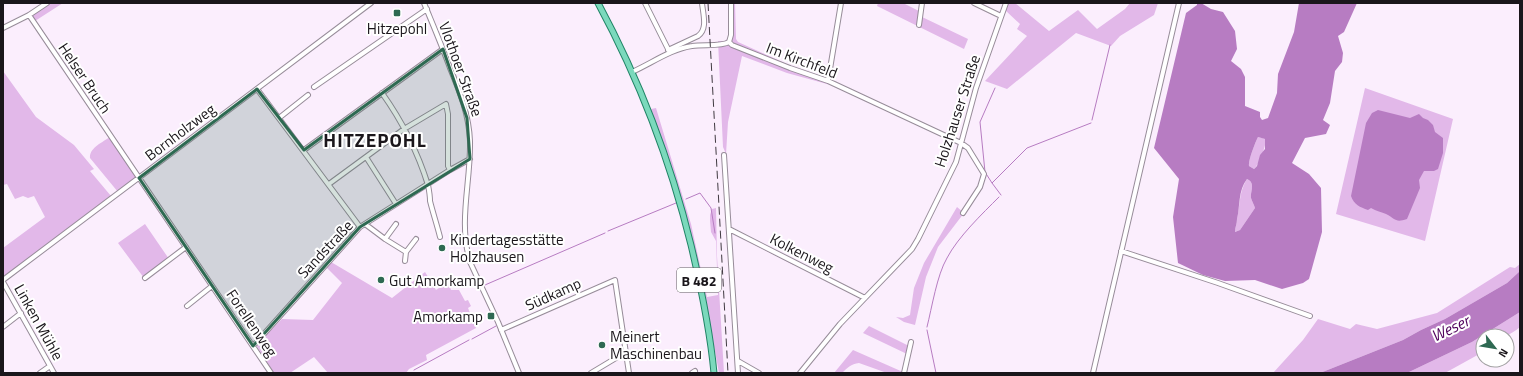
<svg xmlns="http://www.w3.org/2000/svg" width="1523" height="376" font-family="'Titillium Web',sans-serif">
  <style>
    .green { fill: #e2b8e9 }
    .water { fill: #b77cc2; fill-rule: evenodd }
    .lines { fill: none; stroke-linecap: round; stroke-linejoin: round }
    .stream { stroke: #b77cc2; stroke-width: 1 }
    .minor-casing { stroke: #978c99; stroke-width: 6 }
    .major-casing { stroke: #208466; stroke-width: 7 }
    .minor { stroke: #fff; stroke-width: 4 }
    .major { stroke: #7bd9bc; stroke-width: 5 }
    .rail { stroke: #403a41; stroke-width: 1; stroke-dasharray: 8 4; stroke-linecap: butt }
    .marked { fill: #2e6952; fill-opacity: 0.2; stroke: #2e6952; stroke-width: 3; stroke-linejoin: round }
    .poi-dot { fill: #2e6952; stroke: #fff; stroke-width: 1.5 }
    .labels { text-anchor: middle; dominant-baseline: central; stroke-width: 4; stroke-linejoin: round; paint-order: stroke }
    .shield { fill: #fff; stroke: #5f5c5f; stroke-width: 1 }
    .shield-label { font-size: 14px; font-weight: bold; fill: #1a161b }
    .poi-label { font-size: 15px; fill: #1a161b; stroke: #fff; text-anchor: start }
    .street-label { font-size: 15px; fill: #1a161b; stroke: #fff }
    .water-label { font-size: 16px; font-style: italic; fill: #4f005c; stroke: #fff }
    .district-label { font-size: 19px; font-weight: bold; letter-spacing: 1px; fill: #1a161b; stroke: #fff }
  </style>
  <rect width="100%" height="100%" fill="#fbeefd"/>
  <path class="green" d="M50,3H63L35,21L30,16Z
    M729,3H735L736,39L738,42L791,66L822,77H825L828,74L827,84L787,73L742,56L728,122L726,154L723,147L718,41H725L728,38Z
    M878,3H903L921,12L920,16L968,39L964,49L877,6Z
    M1008,3H1015L1049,31L1078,10L1097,29L1125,9L1130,3H1158L1154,15L1120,36L1111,46L1076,33L1007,89L985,81L1027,36L1017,29L1020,24L1005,10Z
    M3,71L36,117L74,145L94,169L90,171L111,196L4,277L3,248L45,217L34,196L28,198L23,196L15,199L7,184L3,185Z
    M1365,88L1453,119L1425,241L1336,214Z
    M656,108L691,224L707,297L718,295L716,241L711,232L710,221V215L712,209L716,208L717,256L724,373H719L705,298L688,225L651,109Z
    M110,137L136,176V179L118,192L90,158C89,148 103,142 110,137Z
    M1258,137L1266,139C1266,146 1259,165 1254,169L1249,166C1248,161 1255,143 1258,137Z
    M1247,179C1256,183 1250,191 1251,198C1252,201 1254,205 1255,208L1240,230L1235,232C1235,227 1237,223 1237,219C1240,206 1239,191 1247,179Z
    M957,207L964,213L938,247L926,277L915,325L904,322L896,317L903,318L910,315L914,288L924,263Z
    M145,224L169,259L144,278L118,243Z
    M331,262L392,298L425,272L436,290L448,282L451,290H459L465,301L468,300L471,306L468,308L476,328L426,355L427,360L409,369L406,373H328L314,357L290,373H274L256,345L282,319L313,320L342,283L326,267Z
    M1520,264V271L1507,283L1445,319L1421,330L1403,340L1320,373H1273L1303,340L1318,319L1350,329L1356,324L1377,329L1437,313L1510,267L1515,268Z
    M1520,312V327C1506,339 1500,336 1483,336V352L1445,373H1407L1472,342Z
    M869,326L909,346L907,354L863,333Z
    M853,350L903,372V373H887L859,363C851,364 847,368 842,373H834Z"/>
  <path class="water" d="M1197,3H1201L1211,9L1223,12L1235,31L1237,49L1231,61L1241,69L1245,77V106L1260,112V117L1262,120L1268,118L1277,93L1278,74L1294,32L1299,3H1357L1344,32L1338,36L1343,53L1342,62L1335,71L1330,103L1323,120L1330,125L1326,134L1305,138L1292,163L1309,174L1321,188L1322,232L1309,279L1303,283L1282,289L1255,280L1225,281L1203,275L1178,263L1173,217L1179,179L1154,148L1186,13L1197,5ZM1258,137L1265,139V149L1260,155L1257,166L1254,169L1249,166C1248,161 1255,143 1258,137ZM1247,179C1256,183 1250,191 1251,198C1252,201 1254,205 1255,208L1240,230L1235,232C1235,227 1237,224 1237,219C1240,207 1238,190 1247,179Z
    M1378,110L1410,118L1419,114L1423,118L1428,120L1433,125L1435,132L1443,138V153L1438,169L1434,171H1424L1419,180L1420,188L1407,219C1395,223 1396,219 1386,214C1382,212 1376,211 1371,208L1368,210C1360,207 1354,205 1351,196L1366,123L1372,113Z
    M1520,271V312L1472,342L1407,373H1320L1403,340L1421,330L1445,319L1507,283Z"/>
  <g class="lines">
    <path class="stream" d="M1092,120L1110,45
      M992,183L985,172L980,122L995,88
      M1001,195L992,183L1027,148L1091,123
      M686,199L700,193L711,208L715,233
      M608,231L676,203
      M731,232L793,264
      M485,285L605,233
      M927,327C932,307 937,275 947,258C958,237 982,214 999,197
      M927,330L936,373
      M472,339L496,326
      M414,370L469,340"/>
    <defs>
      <path id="minor" d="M424,3C433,25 442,46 450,68C460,92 469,115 470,141C471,182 458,221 470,262L498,322L519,373
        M645,3L669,51
        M974,3L1001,16
        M29,15L271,373
        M919,25L922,3
        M3,28L29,15L47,3
        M729,42L732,45L790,68L828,81L961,143L968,148L984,174L980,187L963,213
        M729,42L731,35V3
        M668,50L698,36C708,29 703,14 702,3
        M632,72C652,63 671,49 692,46C703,44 721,47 729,42
        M828,81L841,3
        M314,87L427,9
        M257,89L360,227
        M382,93C402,121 418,153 428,185C429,190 430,195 430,201C433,213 437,225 440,237
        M279,118L308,95
        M304,150L443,49
        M724,155L738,373
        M366,157L396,204
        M329,184L404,129L446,104L448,114V166L450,170
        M365,224L385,239L396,224
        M729,229L865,298
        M385,239L406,252L416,239
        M1121,251L1218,283L1310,316
        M405,261L406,252
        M145,278L186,247
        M3,280L371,3
        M3,282L54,373
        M187,306L212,286
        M3,327L21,313
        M501,330L615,280L629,373
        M253,346L360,227L450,170L470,159
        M738,361L759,373
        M40,373L50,366
        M591,373L626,352
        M692,373L695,371
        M800,373L840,324L912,249L918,239L956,162L976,88L1006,3
        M904,373L911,342
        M1093,373L1179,3"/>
      <path id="major" d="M598,3C640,81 670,159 691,245C701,287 710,330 714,373"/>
    </defs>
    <use href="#minor" class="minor-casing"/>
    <use href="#major" class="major-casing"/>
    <use href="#minor" class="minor"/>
    <use href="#major" class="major"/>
    <path class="rail" d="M708,3L728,373"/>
  </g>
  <path class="marked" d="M443,49L467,118L470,159L360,227L253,346L139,178L257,89L304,150Z"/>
  <g class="poi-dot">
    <rect x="393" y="9" width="8" height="8" rx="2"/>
    <circle cx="442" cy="248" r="4"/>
    <circle cx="381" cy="280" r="4"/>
    <rect x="487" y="312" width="8" height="8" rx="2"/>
    <circle cx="602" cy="345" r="4"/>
  </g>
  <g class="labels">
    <rect class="shield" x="677" y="268" width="44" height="24" rx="3"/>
    <g class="shield-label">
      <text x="699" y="280">B 482</text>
    </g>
    <g class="poi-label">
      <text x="397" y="28" text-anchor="middle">Hitzepohl</text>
      <text x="450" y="239">Kindertagesstätte<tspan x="450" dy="17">Holzhausen</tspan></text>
      <text x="389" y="280">Gut Amorkamp</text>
      <text x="483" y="316" text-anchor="end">Amorkamp</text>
      <text x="610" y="336">Meinert<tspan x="610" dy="17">Maschinenbau</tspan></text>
    </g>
    <g class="street-label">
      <text transform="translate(802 60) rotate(21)">Im Kirchfeld</text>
      <text transform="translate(461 69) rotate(70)">Vlothoer Straße</text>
      <text transform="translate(85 78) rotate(56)">Helser Bruch</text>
      <text transform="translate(957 111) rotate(-72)">Holzhauser Straße</text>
      <text transform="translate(180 132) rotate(-37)">Bornholzweg</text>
      <text transform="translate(325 249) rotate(-47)">Sandstraße</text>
      <text transform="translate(802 253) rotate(27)">Kolkenweg</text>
      <text transform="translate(553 294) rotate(-24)">Südkamp</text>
      <text transform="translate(39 322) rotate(61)">Linken Mühle</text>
      <text transform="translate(252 323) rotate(56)">Forellenweg</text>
    </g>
    <g class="water-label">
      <text transform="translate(1450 328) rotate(-26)">Weser</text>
    </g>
    <g class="district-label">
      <text x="375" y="139">HITZEPOHL</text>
    </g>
  </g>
  <rect width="1523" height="376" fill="none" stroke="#1a161b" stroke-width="8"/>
  <g transform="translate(1495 348) rotate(121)"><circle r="19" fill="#ffffff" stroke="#a3a2a4"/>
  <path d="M0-3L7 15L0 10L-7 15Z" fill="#2e6952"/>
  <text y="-6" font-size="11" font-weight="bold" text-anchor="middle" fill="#1a161b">N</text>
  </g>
</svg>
